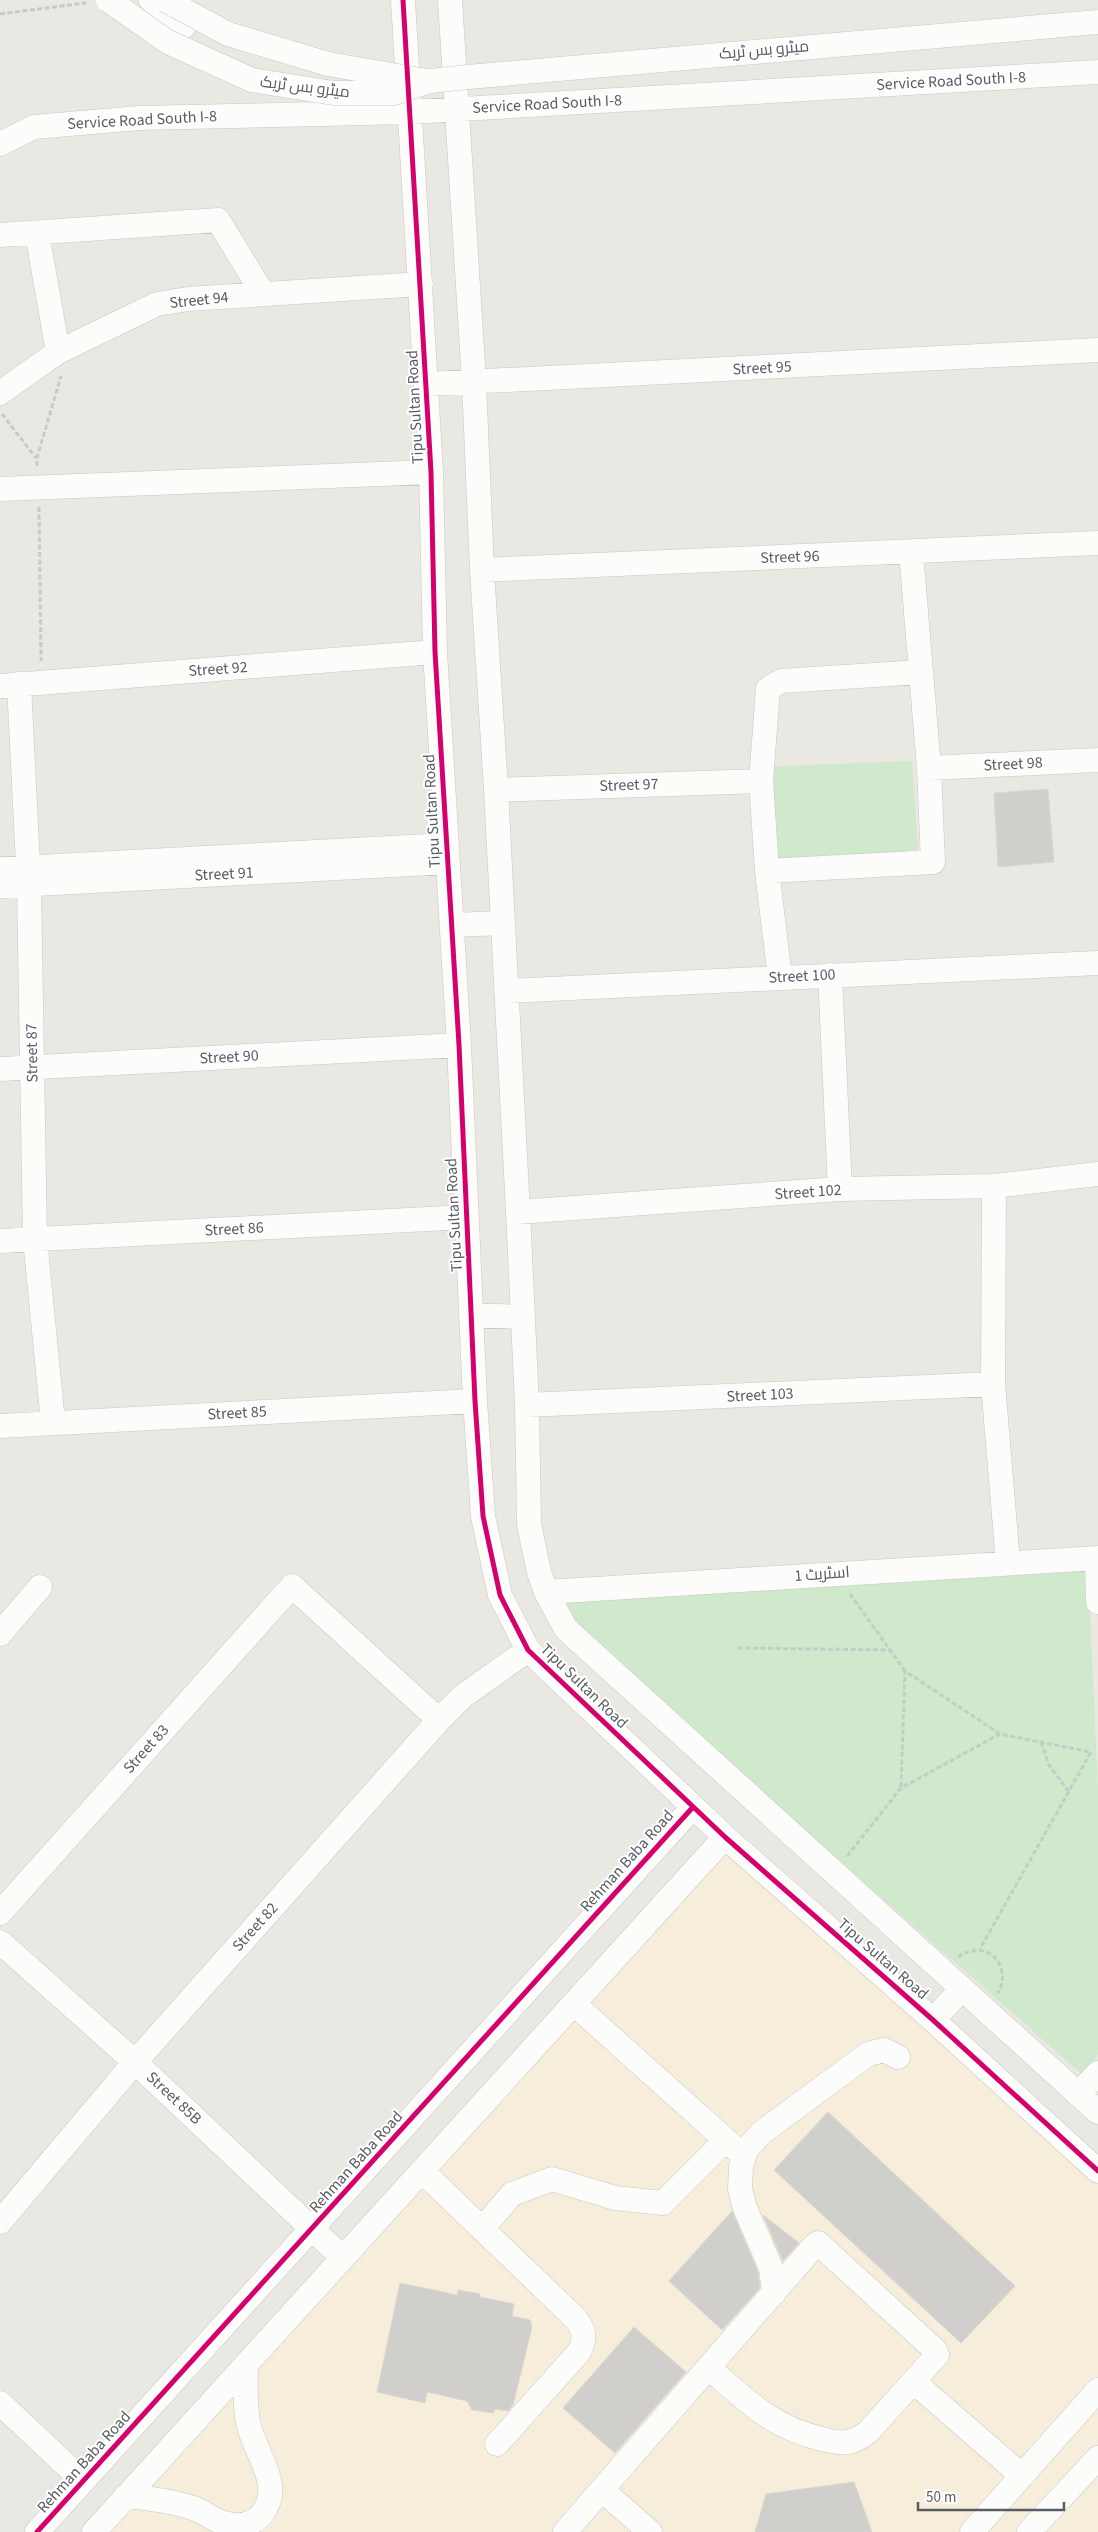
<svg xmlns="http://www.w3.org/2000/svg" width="1098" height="2532" font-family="'Source Sans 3',Cairo,sans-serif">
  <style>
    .commercial { fill: #f6eeda }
    .green { fill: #d0e8cb }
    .building { fill: #d0cfcb; stroke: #d9d7d2 }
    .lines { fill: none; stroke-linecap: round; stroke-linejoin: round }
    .minor-casing { stroke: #c7c7c7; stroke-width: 25 }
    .path { stroke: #c5ccc8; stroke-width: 3; stroke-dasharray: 5 2.5; stroke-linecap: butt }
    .minor { stroke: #fcfcfb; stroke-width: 24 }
    .minor-bridge-casing { stroke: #c7c7c7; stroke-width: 25; stroke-linecap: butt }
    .minor-bridge { stroke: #fcfcfb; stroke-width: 24 }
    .cycleway-casing { stroke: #fff; stroke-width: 8 }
    .cycleway { stroke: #d6006c; stroke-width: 5 }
    .labels { text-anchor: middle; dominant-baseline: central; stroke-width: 4; stroke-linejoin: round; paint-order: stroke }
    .street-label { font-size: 16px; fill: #585d62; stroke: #fff }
  </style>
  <rect width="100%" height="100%" fill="#eae8e2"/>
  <path class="commercial" d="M725,1837L1098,2171V2532H94Z"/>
  <path class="green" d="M912,761L919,863L759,869L752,767Z
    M1088,1565L1098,1789V2054L1085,2077L575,1627L557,1598Z"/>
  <path class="building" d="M1048,789L1054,862L998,867L994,793Z
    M828,2112L1015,2286L961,2343L774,2170Z
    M732,2211L758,2272L760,2288L722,2330L669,2281Z
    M763,2215L799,2243L783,2261Z
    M400,2283L457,2295L458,2290L480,2294V2297L514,2304L512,2316L530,2320L532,2327L513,2405L508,2411L495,2409L493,2413L472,2410L467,2401L427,2392L425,2403L377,2392Z
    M634,2327L686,2372L615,2453L563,2408Z
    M854,2482L872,2532H755L766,2494Z"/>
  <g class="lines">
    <defs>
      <path id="minor" d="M151,0L184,26
        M403,0L431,472L435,652L459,1045L475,1401L483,1516L500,1595L528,1650L725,1837L933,2020L1098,2171
        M450,0L474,382L482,570L496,790L518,1212L527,1405L529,1524L539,1572L546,1592L566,1629L1098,2112
        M0,144L34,127L139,118L410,112L1098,72
        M37,233L58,352
        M0,235L218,220L263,294
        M427,384L1098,350
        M0,393L58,352L157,304L188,299L421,284
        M0,489L431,472
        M482,570L1098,543
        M19,684L29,885L35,1239L53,1422
        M0,686L435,652
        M929,768L1098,760
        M496,790L761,781
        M0,869L447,845
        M767,871L933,862L929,768L911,552
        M0,886L448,862
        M452,925L503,923
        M830,975L840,1189
        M780,978L767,871L761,781L768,689L781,681L921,672
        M506,991L1098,963
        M0,1069L459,1045
        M994,1186L993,1384L1008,1563
        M518,1212L840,1189L994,1186L1098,1174
        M0,1241L467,1217
        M471,1315L523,1317
        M527,1405L993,1384
        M0,1426L475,1401
        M1097,1558L1098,1602
        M546,1592L1098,1558
        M0,1634L40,1587
        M0,1913L292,1586L439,1720
        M0,1942L135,2062L343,2258
        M574,2004L737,2150
        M933,2020L962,1989
        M1078,2094L1098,2073
        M423,2172L575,2318C585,2330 586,2339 579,2352L497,2444
        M0,2222L135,2062L439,1720L463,1696L528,1650
        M482,2229L512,2194L552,2179L615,2198L663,2203L726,2140
        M774,2293L771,2268L745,2208L740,2189L741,2167L746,2150L761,2133L868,2054L884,2050L898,2057
        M914,2382L1021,2475
        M0,2403L83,2481
        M602,2490L650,2532
        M126,2496C149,2498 171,2501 193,2508C205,2512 215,2522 228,2524C240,2527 254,2524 262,2514C284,2485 256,2456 249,2426C244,2406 246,2385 246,2365
        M37,2532L693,1807
        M94,2532L725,1837
        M565,2532L815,2245L818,2243L935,2350L937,2355L868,2432C852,2445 841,2444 822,2439C771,2427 747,2401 709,2368
        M972,2532L1098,2390
        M1029,2532L1098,2458"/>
    </defs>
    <use href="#minor" class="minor-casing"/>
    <path class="path" d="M0,14L85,3L87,0
      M2,414L36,458
      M37,466V458L61,376
      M39,507L41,661
      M850,1594L905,1671
      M738,1648L891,1650
      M1041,1742L1049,1765L1069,1792
      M901,1787L905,1671L1000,1734
      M847,1856L901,1788L1000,1734L1091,1752L980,1949
      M958,1957C988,1937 1013,1967 998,1993"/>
    <use href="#minor" class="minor"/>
    <defs>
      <path id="minor-bridge" d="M108,0L168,42L252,80L333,93H395L430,81L468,77L1098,22
        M165,0L228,34L328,64L426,81"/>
    </defs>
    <use href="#minor-bridge" class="minor-bridge-casing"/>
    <use href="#minor-bridge" class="minor-bridge"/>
    <defs>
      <path id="cycleway" d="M403,0L431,472L435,652L459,1045L475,1401L483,1516L500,1595L528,1650L725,1837L933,2020L1098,2171
        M37,2532L693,1807"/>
    </defs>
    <use href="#cycleway" class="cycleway-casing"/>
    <use href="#cycleway" class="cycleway"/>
  </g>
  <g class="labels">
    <g class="street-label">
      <text transform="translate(764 50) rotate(-5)">میٹرو بس ٹریک</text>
      <text transform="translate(951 81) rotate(-3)">Service Road South I-8</text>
      <text transform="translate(305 87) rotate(7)">میٹرو بس ٹریک</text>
      <text transform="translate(547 104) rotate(-3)">Service Road South I-8</text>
      <text transform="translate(142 120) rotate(-3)">Service Road South I-8</text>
      <text transform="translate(199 300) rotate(-6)">Street 94</text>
      <text transform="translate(762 368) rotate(-3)">Street 95</text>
      <text transform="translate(415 407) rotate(-93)">Tipu Sultan Road</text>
      <text transform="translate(790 557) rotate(-2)">Street 96</text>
      <text transform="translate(218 669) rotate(-4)">Street 92</text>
      <text transform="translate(1013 764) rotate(-3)">Street 98</text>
      <text transform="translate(629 785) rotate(-2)">Street 97</text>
      <text transform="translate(432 811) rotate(-93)">Tipu Sultan Road</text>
      <text transform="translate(224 874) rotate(-3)">Street 91</text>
      <text transform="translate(802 976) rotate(-3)">Street 100</text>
      <text transform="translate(32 1053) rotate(-91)">Street 87</text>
      <text transform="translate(229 1057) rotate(-3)">Street 90</text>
      <text transform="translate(808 1192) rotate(-4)">Street 102</text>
      <text transform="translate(454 1215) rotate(-93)">Tipu Sultan Road</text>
      <text transform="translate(234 1229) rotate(-3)">Street 86</text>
      <text transform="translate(760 1395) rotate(-3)">Street 103</text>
      <text transform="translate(237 1413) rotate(-3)">Street 85</text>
      <text transform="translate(822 1574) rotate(-4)">اسٹریٹ 1</text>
      <text transform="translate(584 1686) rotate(44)">Tipu Sultan Road</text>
      <text transform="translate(146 1749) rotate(-48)">Street 83</text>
      <text transform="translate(627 1861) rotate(-48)">Rehman Baba Road</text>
      <text transform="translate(255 1927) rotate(-48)">Street 82</text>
      <text transform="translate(883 1959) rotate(41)">Tipu Sultan Road</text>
      <text transform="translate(174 2098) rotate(43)">Street 85B</text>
      <text transform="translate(356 2162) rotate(-48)">Rehman Baba Road</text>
      <text transform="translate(84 2462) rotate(-48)">Rehman Baba Road</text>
    </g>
  </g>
  <path d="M918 2502v8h146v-8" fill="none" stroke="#585d62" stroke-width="2.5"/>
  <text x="926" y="2502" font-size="15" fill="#585d62" stroke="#ffffff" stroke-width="4" paint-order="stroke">50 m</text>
</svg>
